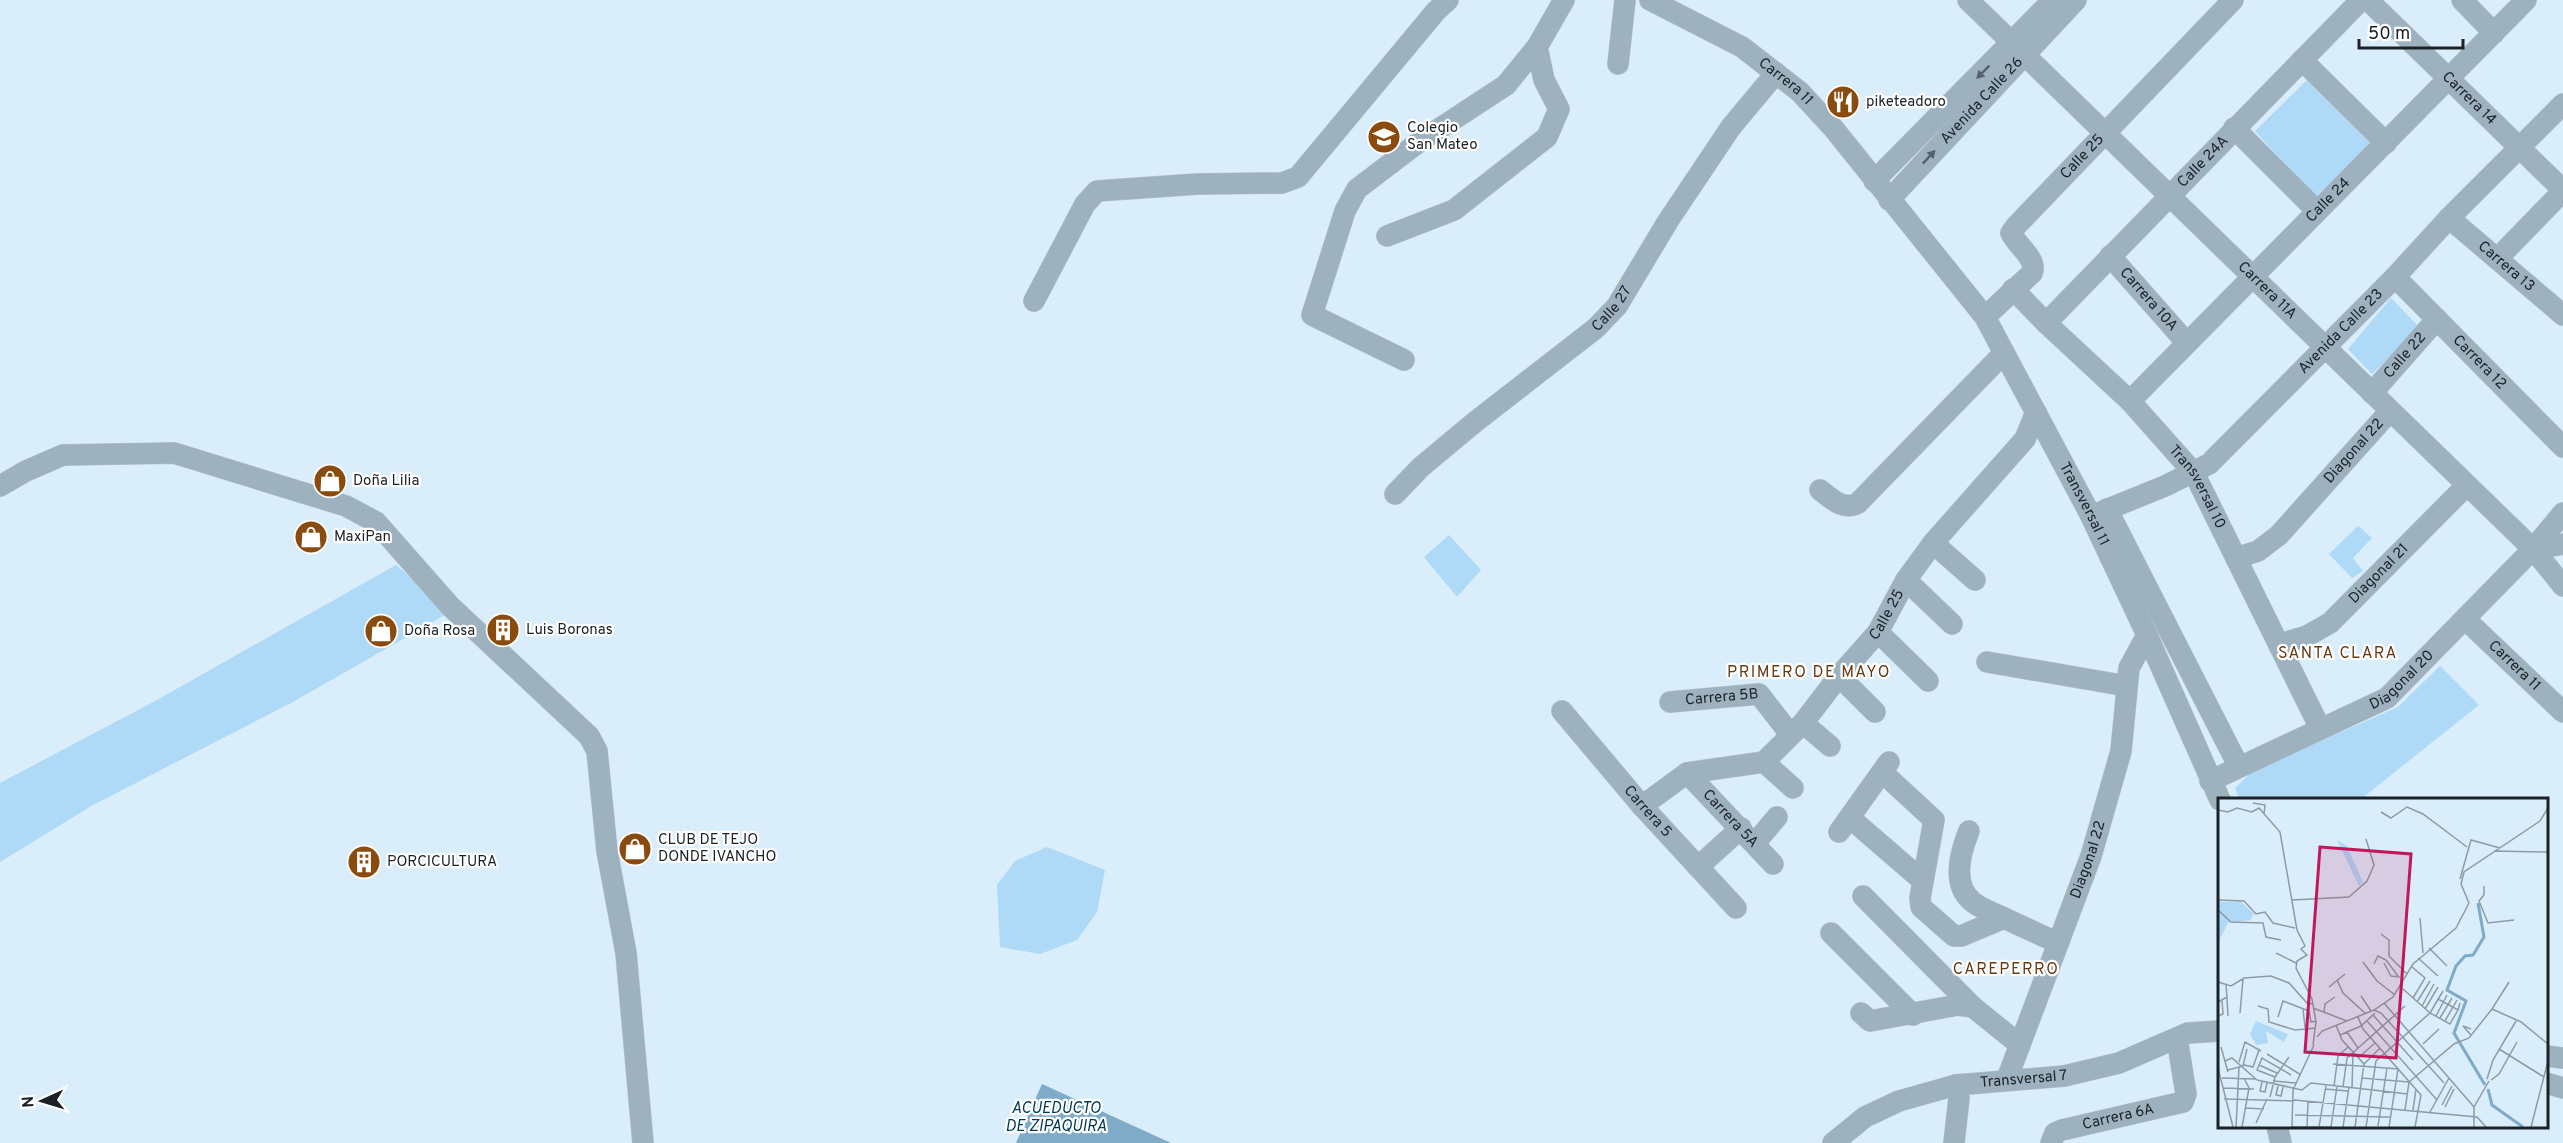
<svg xmlns="http://www.w3.org/2000/svg" width="2563" height="1143" font-family="Overpass,sans-serif">
  <style>
    .green { fill: #aed9f7 }
    .water { fill: #7faac8 }
    .lines { fill: none; stroke-linecap: round; stroke-linejoin: round }
    .minor-casing { stroke: #b8c8d4; stroke-width: 22 }
    .minor { stroke: #9eb1bf; stroke-width: 21 }
    .oneway { fill: #56626b }
    .labels { text-anchor: middle; dominant-baseline: central; stroke-width: 4.5; stroke-linejoin: round; paint-order: stroke }
    .street-label { font-size: 15px; fill: #1b2126; stroke: #fff }
    .poi-label { font-size: 15px; fill: #1b2126; stroke: #fff; text-anchor: start }
    .neighbourhood-label { font-size: 16px; letter-spacing: 1.5px; fill: #673b15; stroke: #fff }
    .water-label { font-size: 16px; font-style: italic; fill: #003956; stroke: #fff }
    .inset-river { fill: none; stroke: #7faac8; stroke-width: 3 }
    .inset-road { fill: none; stroke: #8e9ba5; stroke-width: 1.5 }
    .view { fill: #c2185b; fill-opacity: 0.15; stroke: #c2185b; stroke-width: 3 }
    .inset-edge { fill: none; stroke: #1b2126; stroke-width: 3 }
  </style>
  <rect width="100%" height="100%" fill="#daedfa"/>
  <path class="green" d="M2307,80L2375,142L2315,197L2255,131Z
    M2391,298L2420,328L2372,374L2348,349Z
    M2358,526L2372,538L2353,558L2363,571L2352,578L2329,554Z
    M1449,535L1481,570L1457,597L1424,557Z
    M396,565L450,612L291,703L93,805L0,862V783L157,700Z
    M2440,666L2479,705L2361,799H2239L2235,788L2253,771L2398,707Z
    M1047,847L1105,870L1097,912L1077,940L1040,954L1000,947L997,885L1015,861Z"/>
  <path class="water" d="M1042,1084L1171,1143H1016Z"/>
  <g class="lines">
    <defs>
      <g id="minor">
        <path id="s1" d="M1650,0L1742,47L1800,92L1834,129L1985,317L2091,516L2147,635L2220,800"/>
        <path id="s2" d="M1968,0L2533,549L2563,586"/>
        <path id="s3" d="M2368,0L2563,190"/>
        <path d="M2462,0L2494,33"/>
        <path d="M2302,60L2386,143"/>
        <path d="M1618,64L1625,0"/>
        <path d="M2234,128L2317,211"/>
        <path d="M1874,181L2053,0"/>
        <path id="s4" d="M1889,200L2076,0"/>
        <path id="s5" d="M2449,218L2563,315"/>
        <path d="M1387,236L1454,210L1547,137L1559,109L1544,80L1537,47L1564,0"/>
        <path id="s6" d="M2110,256L2187,343"/>
        <path d="M2497,259L2563,191"/>
        <path id="s7" d="M2395,277L2563,447"/>
        <path id="s8" d="M2013,289L2046,323L2130,401L2194,473L2320,728"/>
        <path d="M1034,301L1085,204L1097,191L1198,184L1282,183L1298,177L1436,11L1448,0"/>
        <path id="s9" d="M1985,317L2032,273C2038,259 2017,246 2011,233L2016,226L2233,0"/>
        <path id="s10" d="M2046,323L2361,0"/>
        <path d="M1404,360L1312,315L1345,211L1357,189L1419,142L1506,85L1537,47"/>
        <path id="s11" d="M2372,393L2437,319"/>
        <path id="s12" d="M2130,401L2526,0"/>
        <path d="M0,486L26,471L63,455L174,453L346,506L376,522L450,606L589,736L597,751L607,851L626,953L643,1143"/>
        <path d="M1820,490C1832,499 1843,511 1858,503L2004,353"/>
        <path id="s13" d="M1395,494L1421,467L1475,422L1596,328L1617,306L1668,221L1731,127L1776,73"/>
        <path d="M2107,509L2239,767"/>
        <path id="s14" d="M2091,516L2165,486L2209,464L2395,277L2449,218L2563,104"/>
        <path d="M1933,543L1975,580"/>
        <path d="M2533,549L2563,544"/>
        <path id="s15" d="M2236,558L2258,551L2279,535L2390,411"/>
        <path d="M1906,580L1952,624"/>
        <path id="s16" d="M2465,619L2563,712"/>
        <path d="M1878,632L1928,681"/>
        <path id="s17" d="M2280,644L2307,636L2330,623L2467,485"/>
        <path d="M1987,662L2127,686"/>
        <path d="M1839,676L1875,712"/>
        <path id="s18" d="M1670,702L1759,694L1790,734"/>
        <path id="s19" d="M1562,711L1642,806L1736,908"/>
        <path d="M1803,723L1830,746"/>
        <path d="M1764,762L1793,788"/>
        <path d="M1882,772L1934,820L1920,898L1921,907L1954,936H1961L2004,918L2058,943"/>
        <path id="s20" d="M1687,773L1773,864"/>
        <path id="s21" d="M2210,781L2387,698L2533,549L2563,513"/>
        <path id="s22" d="M1642,806L1687,773L1764,762L1803,723L1839,676L1878,632L1906,580L1933,543L2025,439L2036,412"/>
        <path d="M1850,818L1923,881"/>
        <path d="M1969,831C1960,853 1951,886 1974,903C1982,909 1994,913 2004,918"/>
        <path d="M1839,832L1889,762"/>
        <path d="M1755,843L1777,817"/>
        <path d="M1698,867L1741,828"/>
        <path d="M1863,896L1973,1007L2020,1045"/>
        <path d="M1831,933L1913,1015"/>
        <path d="M1861,1013L1870,1021L1958,1005L1973,1007"/>
        <path d="M2546,1056L2563,1058"/>
        <path id="s23" d="M2007,1079L2091,856L2121,751L2129,668L2147,635"/>
        <path d="M2546,1083L2563,1088"/>
        <path d="M2277,1126L2281,1143"/>
        <path id="s24" d="M1833,1143L1865,1117L1899,1101L1956,1085L2064,1076L2119,1063L2188,1033L2220,1031"/>
        <path d="M1954,1143L1959,1098L1956,1085"/>
        <path id="s25" d="M2051,1143L2055,1133L2062,1130L2183,1102L2186,1094L2177,1038"/>
      </g>
    </defs>
    <use href="#minor" class="minor-casing"/>
    <use href="#minor" class="minor"/>
  </g>
  <defs><path id="oneway-solid" d="M-6-.8H1V-3.2L6.5 0L1 3.2V.8H-6Z" transform="scale(1.5)"/></defs>
  <g class="oneway">
    <use href="#oneway-solid" transform="translate(1983 72) rotate(135)"/>
    <use href="#oneway-solid" transform="translate(1929 157) rotate(-47)"/>
  </g>
  <defs>
    <symbol id="restaurant-disc" viewBox="-11 -11 22 22"><circle r="9.5" fill="#8a4c0e" stroke="#fff"/><path d="M-5-6h1v4h1v-4h1v4h1v-4h1v5L-1.5 .5V6h-2V.5L-5-1ZM5-6V6H3V1.5H1.5Q1.5-4 5-6Z" fill="#fff"/></symbol>
    <symbol id="school-disc" viewBox="-11 -11 22 22"><circle r="9.5" fill="#8a4c0e" stroke="#fff"/><path d="M0-5L7-2L0 1L-7-2ZM-4 1L0 2.5L4 1V4Q0 6-4 4Z" fill="#fff"/></symbol>
    <symbol id="shop-disc" viewBox="-11 -11 22 22"><circle r="9.5" fill="#8a4c0e" stroke="#fff"/><path d="M-5-2.5h2.3a2.7 3.5 0 0 1 5.4 0H5L5.5 6h-11ZM-1.5-2.5h3a1.5 2.3 0 0 0-3 0Z" fill="#fff"/></symbol>
    <symbol id="building-disc" viewBox="-11 -11 22 22"><circle r="9.5" fill="#8a4c0e" stroke="#fff"/><path d="M-4-6H4V6H1V3H-1V6H-4ZM-2.5-4.3h1.7v1.8h-1.7ZM.8-4.3h1.7v1.8H.8ZM-2.5-1h1.7V.8h-1.7ZM.8-1h1.7V.8H.8Z" fill="#fff"/></symbol>
  </defs>
  <g fill-rule="evenodd">
    <use href="#restaurant-disc" x="1824" y="83" width="38" height="38"/>
    <use href="#school-disc" x="1365" y="118" width="38" height="38"/>
    <use href="#shop-disc" x="311" y="462" width="38" height="38"/>
    <use href="#shop-disc" x="292" y="518" width="38" height="38"/>
    <use href="#building-disc" x="484" y="611" width="38" height="38"/>
    <use href="#shop-disc" x="362" y="612" width="38" height="38"/>
    <use href="#shop-disc" x="616" y="830" width="38" height="38"/>
    <use href="#building-disc" x="345" y="843" width="38" height="38"/>
  </g>
  <g class="labels">
    <g class="street-label">
      <text stroke="none"><textPath href="#s1" startOffset="159">Carrera 11</textPath></text>
      <text stroke="none"><textPath href="#s3" startOffset="141">Carrera 14</textPath></text>
      <text stroke="none"><textPath href="#s4" startOffset="136">Avenida Calle 26</textPath></text>
      <text stroke="none"><textPath href="#s9" startOffset="216">Calle 25</textPath></text>
      <text stroke="none"><textPath href="#s10" startOffset="225">Calle 24A</textPath></text>
      <text stroke="none"><textPath href="#s12" startOffset="282">Calle 24</textPath></text>
      <text stroke="none"><textPath href="#s5" startOffset="75">Carrera 13</textPath></text>
      <text stroke="none"><textPath href="#s2" startOffset="417">Carrera 11A</textPath></text>
      <text stroke="none"><textPath href="#s6" startOffset="58">Carrera 10A</textPath></text>
      <text stroke="none"><textPath href="#s13" startOffset="286">Calle 27</textPath></text>
      <text stroke="none"><textPath href="#s14" startOffset="316">Avenida Calle 23</textPath></text>
      <text stroke="none"><textPath href="#s11" startOffset="50">Calle 22</textPath></text>
      <text stroke="none"><textPath href="#s7" startOffset="120">Carrera 12</textPath></text>
      <text stroke="none"><textPath href="#s15" startOffset="162">Diagonal 22</textPath></text>
      <text stroke="none"><textPath href="#s8" startOffset="272">Transversal 10</textPath></text>
      <text stroke="none"><textPath href="#s1" startOffset="680">Transversal 11</textPath></text>
      <text stroke="none"><textPath href="#s17" startOffset="124">Diagonal 21</textPath></text>
      <text stroke="none"><textPath href="#s22" startOffset="326">Calle 25</textPath></text>
      <text stroke="none"><textPath href="#s16" startOffset="68">Carrera 11</textPath></text>
      <text stroke="none"><textPath href="#s21" startOffset="218">Diagonal 20</textPath></text>
      <text stroke="none"><textPath href="#s18" startOffset="52">Carrera 5B</textPath></text>
      <text stroke="none"><textPath href="#s19" startOffset="132">Carrera 5</textPath></text>
      <text stroke="none"><textPath href="#s20" startOffset="63">Carrera 5A</textPath></text>
      <text stroke="none"><textPath href="#s23" startOffset="234">Diagonal 22</textPath></text>
      <text stroke="none"><textPath href="#s24" startOffset="206">Transversal 7</textPath></text>
      <text stroke="none"><textPath href="#s25" startOffset="76">Carrera 6A</textPath></text>
    </g>
    <g class="poi-label">
      <text x="1866" y="102">piketeadoro</text>
      <text x="1407" y="128">Colegio<tspan x="1407" dy="17">San Mateo</tspan></text>
      <text x="353" y="481">Doña Lilia</text>
      <text x="334" y="537">MaxiPan</text>
      <text x="526" y="630">Luis Boronas</text>
      <text x="404" y="631">Doña Rosa</text>
      <text x="658" y="840">CLUB DE TEJO<tspan x="658" dy="17">DONDE IVANCHO</tspan></text>
      <text x="387" y="862">PORCICULTURA</text>
    </g>
    <g class="neighbourhood-label">
      <text x="2338" y="654">SANTA CLARA</text>
      <text x="1809" y="673">PRIMERO DE MAYO</text>
      <text x="2006" y="970">CAREPERRO</text>
    </g>
    <g class="water-label">
      <text x="1056" y="1109">ACUEDUCTO<tspan x="1056" dy="18">DE ZIPAQUIRA</tspan></text>
    </g>
  </g>
  <g transform="translate(2218 798)">
    <rect width="330" height="330" fill="#daedfa"/>
    <path d="M119,42L129,48L145,84L141,88ZM0,104H23L36,116L32,122L10,125L0,145ZM38,223L70,236L66,244L48,233L50,245L38,247L32,236Z" fill="#aed9f7"/>
    <path class="inset-river" d="M260,105L266,139L255,157L247,158L238,168L229,192L248,203L236,235L267,287M270,291L274,307L305,329"/>
    <path class="inset-road" d="M35,5L47,7L46,16M0,12L10,14L19,10L34,14L41,10L62,34L79,132L87,148L83,151L89,157L79,163L78,170L94,201L98,224L95,247M163,14L173,20L189,9L205,16L249,49M276,53L330,54M242,81L253,42L282,50M266,88V97L261,103L270,125L296,122M0,102L26,103L38,116L47,114L55,125L77,130M74,102L131,99L149,83L156,67L148,41M251,105L243,86L246,74L322,23L330,10M0,112L13,124L45,125L48,139L63,142M202,120L205,155M163,136L171,142V158L189,176M211,150L229,168M58,155L78,165M200,160L220,178M145,164L159,183L177,197M166,165L173,178L182,179M156,166L160,158L168,162L180,178M194,169L207,180L195,200M119,182L125,195L148,216M0,184L13,188L26,180L53,178L71,185L89,205L95,206M111,189L127,176M185,191L212,215L232,226L240,212M143,198L153,213M9,200L10,218M220,201L240,212L242,205M0,204L9,199L8,187M199,204L212,183M166,205L256,309M40,208L50,211L51,224L77,232L98,230M204,208L216,186M95,210L129,223M85,211L88,238M207,211L220,189M274,211L291,184M156,212L163,215L226,285M106,214L107,206L117,199M22,215L25,181M155,217L195,262M0,218L5,216L4,202M218,218L229,197M60,219L65,203L91,213L93,224L98,223M140,219L145,231L203,297L197,329M222,220L234,200M149,223L219,302M227,223L239,202M118,227L124,242L146,266M253,231L245,228L253,237M129,234L140,250M122,237L143,228L157,215M99,239L104,233L156,212L175,199L195,166L238,130L251,105M205,246L221,231M3,249L10,274M281,251L326,279M49,256L83,277M140,260L157,245M7,263L14,260L39,282M21,264L27,244L43,253M115,266L181,271M26,267L35,269L41,252M41,267L59,275M0,270L15,329M10,272L25,268L29,251M57,279L39,272L44,260L73,277M4,280L38,281M144,280L191,284L236,246L251,240L274,211L303,224L330,246M269,281L275,262L298,223M39,282L84,292L93,285L190,296M273,282L281,276L299,244M55,283L78,285M44,284L42,293L47,294L49,285M60,288L58,297L63,298L65,289M116,288L120,258L130,249M125,289L129,260L187,208M5,290L36,291M134,290L135,254M107,291L130,293M52,299L57,279L71,259M6,301L76,303M76,302L259,319L268,329M224,307L234,288M227,309L236,291M27,310L46,311M187,312L191,284M195,312L198,291M212,314L231,280M77,317L173,319M38,325L49,301M160,328L169,270M18,329L21,269M24,329L31,290L26,280M74,329L75,292L96,247M74,329H114M89,329L90,303M101,329L108,287M113,329L119,288M125,329L131,289M137,329L146,266L162,250M148,329L158,263L212,215L225,193M171,329L180,271M256,329V309L271,283M313,329L330,263"/>
    <path class="view" d="M102,49L193,56L178,260L87,254Z"/>
    <rect width="330" height="330" class="inset-edge"/>
  </g>
  <g transform="translate(42 1101) rotate(266)" stroke="#ffffff" stroke-width="4.5" paint-order="stroke">
  <path d="M0-4.5L10 22L0 15L-10 22Z" fill="#1b2126"/>
  <text y="-9" font-size="16" font-weight="bold" text-anchor="middle" fill="#1b2126">N</text>
  </g>
  <path d="M2359 39v9h104v-9" fill="none" stroke="#1b2126" stroke-width="3"/>
  <text x="2368" y="39" font-size="18" fill="#1b2126" stroke="#ffffff" stroke-width="4.5" paint-order="stroke">50 m</text>
</svg>
